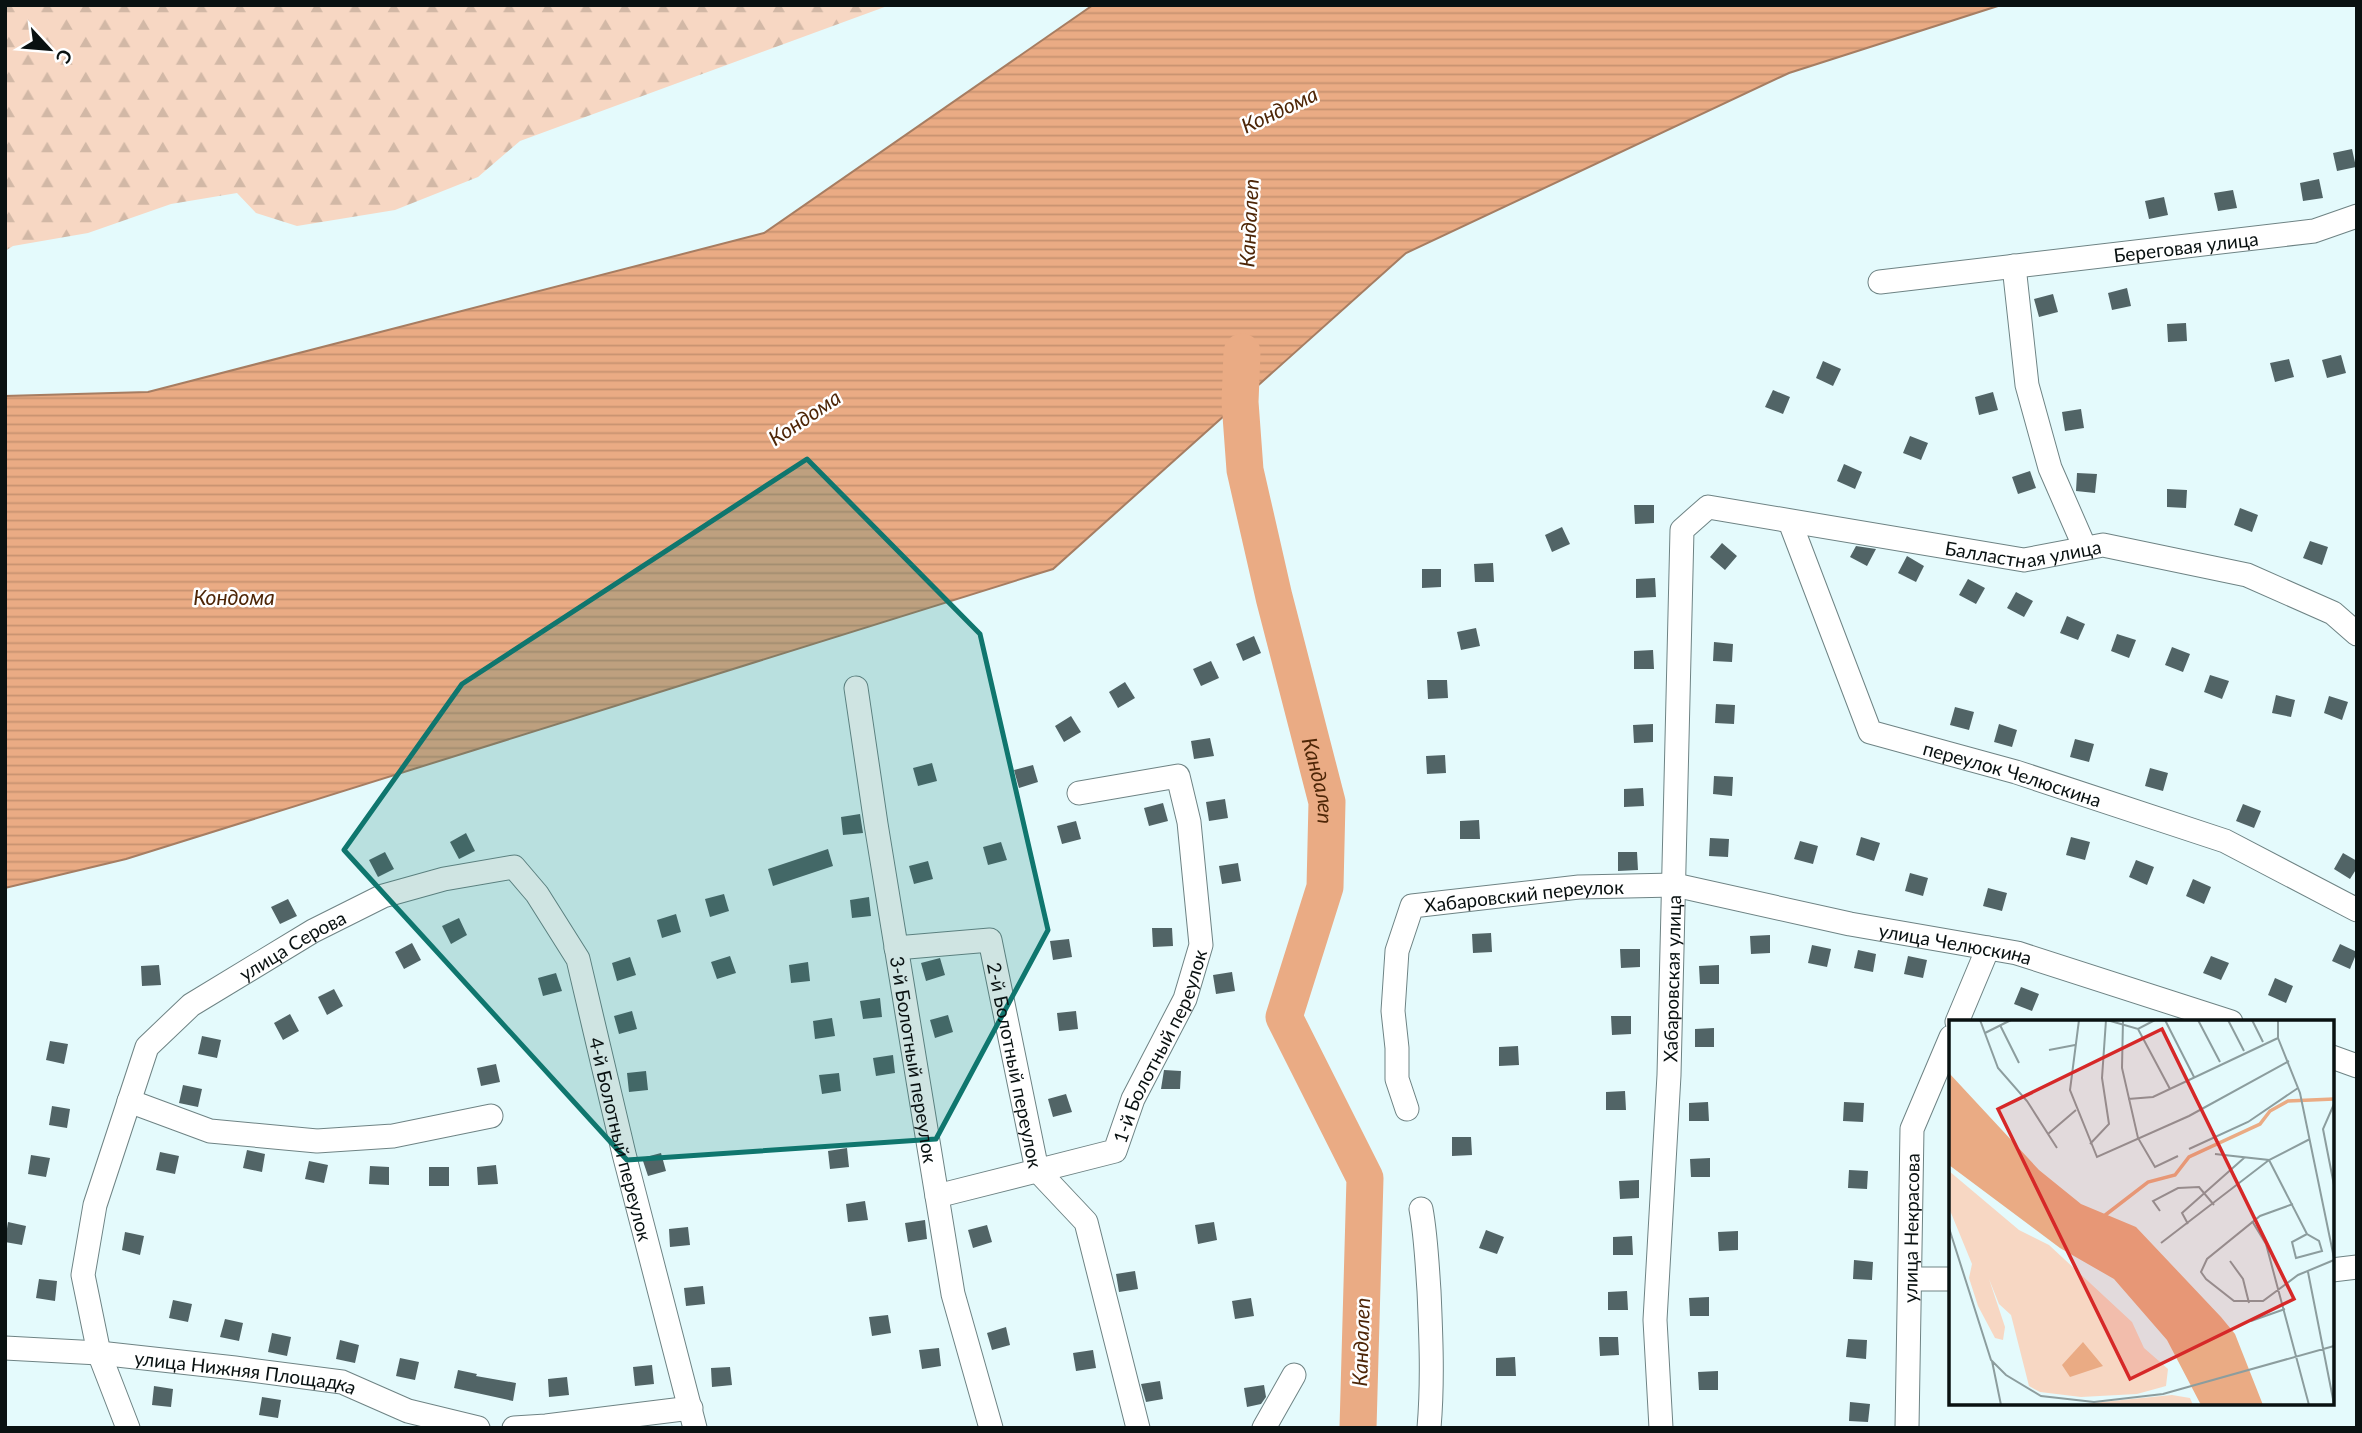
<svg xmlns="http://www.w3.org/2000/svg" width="2362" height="1433" font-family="Lato,sans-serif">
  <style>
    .forest { fill: url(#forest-firs) }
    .water { fill: url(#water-rules); stroke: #a67d62; stroke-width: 2 }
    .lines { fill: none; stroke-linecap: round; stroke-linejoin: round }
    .river { stroke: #eaab84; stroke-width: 37 }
    .building { fill: #516466 }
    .street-casing { stroke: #6e8384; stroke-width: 25 }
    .street { stroke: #fff; stroke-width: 23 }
    .marked { fill: #0f766e; fill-opacity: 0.2; stroke: #0f766e; stroke-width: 5; stroke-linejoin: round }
    .labels { text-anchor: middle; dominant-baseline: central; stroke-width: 5; stroke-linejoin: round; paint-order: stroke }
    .street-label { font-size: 19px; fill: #091111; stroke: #fff }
    .water-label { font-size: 21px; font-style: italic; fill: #4e2607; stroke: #fff }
    .inset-river { fill: none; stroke: #eaab84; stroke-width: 3.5 }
    .inset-road { fill: none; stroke: #8c9d9e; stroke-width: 2 }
    .view { fill: #d62828; fill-opacity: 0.15; stroke: #d62828; stroke-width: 3.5 }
    .inset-edge { fill: none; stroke: #091111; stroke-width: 3.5 }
  </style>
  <defs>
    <pattern id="forest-firs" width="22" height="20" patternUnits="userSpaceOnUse" patternTransform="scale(1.75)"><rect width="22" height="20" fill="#f7d7c3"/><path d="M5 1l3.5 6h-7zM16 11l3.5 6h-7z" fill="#d2b8a6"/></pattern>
    <pattern id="water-rules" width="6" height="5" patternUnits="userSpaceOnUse" patternTransform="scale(1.75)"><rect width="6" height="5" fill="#eaab84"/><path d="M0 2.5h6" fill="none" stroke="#c79271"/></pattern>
  </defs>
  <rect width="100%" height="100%" fill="#e4fafc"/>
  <path class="forest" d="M5,5H890L520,141L478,177L395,210L297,226L256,213L237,193L171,204L88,233L13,246L5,251Z"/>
  <path class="water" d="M1093,5H2001L1789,73L1406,253L1053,569L126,859L5,888V396L148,392L764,233Z"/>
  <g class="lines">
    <path class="river" id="s1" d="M1242,352L1240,402L1245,470L1274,597L1327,802L1325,887L1284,1017L1365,1178L1358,1428"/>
  </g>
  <path class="building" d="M2352,149L2356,167L2337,171L2333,153Z
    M2319,179L2323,198L2303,201L2300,183Z
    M2233,190L2237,208L2218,211L2214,193Z
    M2164,197L2168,215L2149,219L2145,201Z
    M2127,288L2131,306L2112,310L2108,293Z
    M2053,294L2058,312L2039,317L2034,299Z
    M2186,323L2187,341L2168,342L2167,324Z
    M2341,355L2346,373L2327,378L2322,360Z
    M2289,359L2294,377L2275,382L2270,363Z
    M1823,361L1841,369L1833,386L1816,378Z
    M1773,390L1790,397L1783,414L1765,407Z
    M1993,392L1998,410L1979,415L1975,397Z
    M2081,409L2084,428L2065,431L2062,412Z
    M1910,436L1928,443L1921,460L1903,453Z
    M1844,464L1862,472L1855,489L1837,481Z
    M2030,471L2036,488L2018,494L2012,477Z
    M2077,473L2097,474L2095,493L2076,491Z
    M2167,489L2187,490L2186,508L2167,507Z
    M1634,505H1654V523L1635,524Z
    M2240,508L2258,515L2252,532L2234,525Z
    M1562,527L1570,544L1552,552L1545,535Z
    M2310,541L2328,547L2322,565L2303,558Z
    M1722,543L1737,556L1725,570L1710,557Z
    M1856,546L1876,549L1867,566L1850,557Z
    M1907,556L1924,566L1916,582L1898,573Z
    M1493,563L1494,582H1475L1474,564Z
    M1422,569H1441V587L1422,588Z
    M1655,578L1656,597L1636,598V579Z
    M1968,579L1985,588L1976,604L1959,595Z
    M2016,592L2033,601L2024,617L2007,608Z
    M2067,616L2085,624L2078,640L2060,633Z
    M1476,628L1480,646L1461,650L1457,632Z
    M2117,634L2136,640L2129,658L2111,651Z
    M1254,636L1261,653L1243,661L1236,644Z
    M1714,642L1733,644L1732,662L1713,661Z
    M2172,647L2190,654L2183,672L2165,665Z
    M1653,650L1654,669H1634V651Z
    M1211,661L1219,678L1201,686L1193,669Z
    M2210,675L2229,681L2222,699L2204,692Z
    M1427,680H1447L1448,698L1428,699Z
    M1125,682L1135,698L1118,708L1109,692Z
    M2276,695L2295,700L2291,717L2272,713Z
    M2329,696L2348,702L2342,720L2324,713Z
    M1716,704L1735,705L1734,724L1715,723Z
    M1955,707L1974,712L1969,730L1950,725Z
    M1071,716L1081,732L1064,742L1055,726Z
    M1653,724V742L1634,743L1633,725Z
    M1999,724L2017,730L2012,747L1994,742Z
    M1210,738L1214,756L1194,759L1191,741Z
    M2075,739L2094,744L2089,762L2070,757Z
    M1445,755L1446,773L1427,774L1426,756Z
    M932,763L937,781L918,786L913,768Z
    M1033,765L1038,782L1019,788L1014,770Z
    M2150,768L2168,773L2163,791L2145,786Z
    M1714,776L1733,777L1732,796L1713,794Z
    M1643,788L1644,806L1624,807V789Z
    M1225,799L1228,818L1209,821L1206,802Z
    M1163,803L1168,821L1149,826L1144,808Z
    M2243,804L2261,811L2254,828L2236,821Z
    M860,814L863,833L843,835L841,817Z
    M1479,820L1480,839H1460V821Z
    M1076,821L1081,839L1062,844L1057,826Z
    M466,833L475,851L459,859L450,842Z
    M1861,837L1880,843L1874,861L1856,855Z
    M2071,837L2090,842L2085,860L2066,855Z
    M1710,838L1729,839L1728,857L1709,856Z
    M1800,841L1818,846L1813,864L1794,859Z
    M1001,842L1007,860L988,865L983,847Z
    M828,849L833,866L773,886L768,869Z
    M385,852L394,869L378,877L369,860Z
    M1618,852H1637L1638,870L1618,871Z
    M2343,853L2357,861V868L2350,879L2334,869Z
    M2136,860L2154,867L2147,885L2129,877Z
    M928,861L933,879L914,884L909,866Z
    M1238,863L1241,881L1222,884L1219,866Z
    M1910,873L1928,878L1923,896L1905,891Z
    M2193,879L2211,887L2204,904L2186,896Z
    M1988,888L2007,893L2002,911L1983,906Z
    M724,894L729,911L710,917L705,899Z
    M869,897L871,916L852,918L850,900Z
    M288,899L297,916L280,924L271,907Z
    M676,914L681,932L662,938L657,920Z
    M459,918L467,935L451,944L442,926Z
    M1152,928H1172L1173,946L1153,947Z
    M1491,933L1492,952L1473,953L1472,934Z
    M1770,935V953L1751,954L1750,936Z
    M1069,939L1072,957L1053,960L1050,941Z
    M412,943L421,960L404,969L395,952Z
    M2340,944L2357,952L2350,969L2332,961Z
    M1812,945L1831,949L1827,967L1808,963Z
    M1620,949H1640V967L1621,968Z
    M1858,950L1876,954L1873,972L1854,968Z
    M730,956L736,973L717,979L711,962Z
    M1908,956L1927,960L1923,978L1904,974Z
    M2211,956L2229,963L2221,980L2203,973Z
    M630,957L636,975L617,981L612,963Z
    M940,958L945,975L926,981L921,963Z
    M808,962L810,981L791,983L789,965Z
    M159,965L161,985L142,986L141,966Z
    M1719,965V984H1700L1699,966Z
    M1232,972L1235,991L1216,994L1213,975Z
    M556,973L562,991L543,996L538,978Z
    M2275,978L2293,986L2286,1003L2268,995Z
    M2021,987L2039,994L2032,1011L2014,1004Z
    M334,989L343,1006L327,1015L318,997Z
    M880,998L882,1017L863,1019L860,1001Z
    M632,1011L637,1029L619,1034L614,1016Z
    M1076,1011L1078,1029L1059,1031L1057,1013Z
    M290,1014L299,1031L283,1040L274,1023Z
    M948,1015L953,1032L935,1038L930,1020Z
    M1611,1016H1631V1034L1612,1035Z
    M832,1018L835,1036L815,1039L813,1021Z
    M1714,1028V1047H1695V1029Z
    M202,1036L221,1040L217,1058L198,1054Z
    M50,1041L68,1044L64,1064L46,1060Z
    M1518,1046L1519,1065L1499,1066V1047Z
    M893,1055L895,1073L876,1076L873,1058Z
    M496,1064L500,1082L481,1086L477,1068Z
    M1164,1070L1181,1071L1180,1089H1161Z
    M646,1071L648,1090L629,1092L627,1073Z
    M839,1073L841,1091L822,1094L819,1075Z
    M183,1085L202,1089L198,1107L179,1103Z
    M1625,1091L1626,1110H1606V1092Z
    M1066,1094L1072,1112L1053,1117L1048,1099Z
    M1708,1102L1709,1121H1689V1103Z
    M1844,1102L1864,1103L1863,1122L1843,1121Z
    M52,1106L70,1109L67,1128L49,1125Z
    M1452,1137H1471L1472,1155L1452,1156Z
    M847,1148L849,1167L830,1169L828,1151Z
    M247,1150L265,1154L262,1172L243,1168Z
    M160,1152L179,1156L175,1174L156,1170Z
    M661,1153L666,1171L648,1176L642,1158Z
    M31,1155L50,1158L46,1177L28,1174Z
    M1710,1158V1177H1691L1690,1159Z
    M309,1161L328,1165L324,1183L305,1179Z
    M496,1165L498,1184L478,1185L477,1167Z
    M370,1166L389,1167V1185L369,1184Z
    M429,1167H449V1186H429Z
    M1849,1170L1868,1171L1867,1189L1848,1188Z
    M1639,1180V1198L1620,1199L1619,1181Z
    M865,1201L868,1220L848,1222L846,1204Z
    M925,1220L927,1239L908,1242L905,1223Z
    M8,1222L26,1226L22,1245L5,1242Z
    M1214,1222L1217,1240L1198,1244L1195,1225Z
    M987,1225L992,1242L973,1248L968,1230Z
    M688,1227L690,1245L670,1247L669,1229Z
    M1486,1230L1504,1237L1497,1254L1479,1248Z
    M1738,1231V1250L1719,1251L1718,1232Z
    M125,1232L144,1236L140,1255L122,1250Z
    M1632,1236L1633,1255H1613V1237Z
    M1854,1260L1873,1262L1872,1280L1853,1279Z
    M1135,1271L1138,1289L1119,1292L1116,1274Z
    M39,1279L57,1281L55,1301L36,1298Z
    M703,1286L705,1304L686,1306L684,1288Z
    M1627,1291L1628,1310H1608V1292Z
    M1709,1297V1316H1690L1689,1298Z
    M1251,1298L1254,1316L1235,1319L1232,1301Z
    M173,1300L192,1304L188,1322L169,1318Z
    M888,1315L891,1333L872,1336L869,1317Z
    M225,1319L243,1323L239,1341L220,1337Z
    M1006,1327L1010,1345L992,1350L987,1333Z
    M272,1333L291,1337L287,1356L268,1352Z
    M1599,1337H1618L1619,1355L1600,1356Z
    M1848,1339L1867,1340L1866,1359L1846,1357Z
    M340,1340L359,1345L355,1363L336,1359Z
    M939,1348L941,1366L922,1369L919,1350Z
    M1093,1350L1096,1368L1076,1371L1073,1353Z
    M1515,1357L1516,1376H1496V1358Z
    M400,1358L419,1362L415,1380L396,1376Z
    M652,1365L654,1384L635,1386L633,1367Z
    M730,1367L732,1385L712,1387L711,1368Z
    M458,1370L477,1374L476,1376L516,1383L513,1401L454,1388Z
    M1718,1371V1390H1699L1698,1372Z
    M567,1377L569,1395L549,1397L548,1379Z
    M1160,1381L1163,1399L1146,1402L1141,1384Z
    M1264,1385L1266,1397L1261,1404L1247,1407L1244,1388Z
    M154,1386L173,1389L171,1407L152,1405Z
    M262,1397L281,1400L278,1418L259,1415Z
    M1850,1402L1870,1404L1868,1422L1849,1421Z"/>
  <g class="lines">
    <defs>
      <g id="street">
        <path d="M2014,266L2027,385L2050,468L2085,548"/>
        <path id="s2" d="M1880,282L2314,231L2357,216"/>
        <path id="s3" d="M1790,522L1870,732L2016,772L2225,841L2357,910"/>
        <path id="s4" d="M856,688L876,824L953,1294L991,1428"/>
        <path id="s5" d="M896,948L990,940L1037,1170L1086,1222L1138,1428"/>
        <path d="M1957,1022L1988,948"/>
        <path d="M2332,1057L2357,1066"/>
        <path d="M129,1101L210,1131L317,1141L393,1136L491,1116"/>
        <path id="s6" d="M1407,1109L1397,1079V1048L1393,1011L1397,951L1412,906L1579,887L1675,885L1850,924L2017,953L2231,1022"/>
        <path id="s7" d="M937,1196L1115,1151L1133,1099L1185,999L1201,945L1189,822L1178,776L1079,793"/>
        <path d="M1421,1209C1426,1236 1427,1263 1429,1291C1431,1336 1433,1382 1429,1428"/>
        <path d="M2332,1270L2357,1267"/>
        <path d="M1910,1279H1951"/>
        <path id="s8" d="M5,1348L99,1353L235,1368L342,1382L408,1411L478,1428"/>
        <path id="s9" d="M128,1428L99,1353L83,1275L95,1205L147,1047L191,1005L313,931L383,896L444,879L514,867L537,894L578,959L624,1154L695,1428"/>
        <path d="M514,1428L546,1426L691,1408"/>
        <path d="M1264,1428L1294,1375"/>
        <path id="s10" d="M1661,1428L1655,1320L1669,1075L1682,530L1708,507L2024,560L2103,545L2247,575L2333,613L2357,634"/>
        <path id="s11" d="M1907,1428L1912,1129L1951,1037"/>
      </g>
    </defs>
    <use href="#street" class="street-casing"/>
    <use href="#street" class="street"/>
  </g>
  <path class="marked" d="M807,459L980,634L1048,930L936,1139L627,1160L344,850L462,684Z"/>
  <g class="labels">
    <g class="street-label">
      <text stroke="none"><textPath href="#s2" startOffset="308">Береговая улица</textPath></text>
      <text stroke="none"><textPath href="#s10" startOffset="1253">Балластная улица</textPath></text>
      <text stroke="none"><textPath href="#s3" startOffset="373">переулок Челюскина</textPath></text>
      <text stroke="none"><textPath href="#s6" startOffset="320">Хабаровский переулок</textPath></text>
      <text stroke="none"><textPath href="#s6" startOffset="758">улица Челюскина</textPath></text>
      <text stroke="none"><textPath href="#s9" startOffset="576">улица Серова</textPath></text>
      <text stroke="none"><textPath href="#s10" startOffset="450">Хабаровская улица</textPath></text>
      <text stroke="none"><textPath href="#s7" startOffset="298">1-й Болотный переулок</textPath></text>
      <text stroke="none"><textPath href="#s4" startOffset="376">3-й Болотный переулок</textPath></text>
      <text stroke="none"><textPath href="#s5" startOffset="222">2-й Болотный переулок</textPath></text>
      <text stroke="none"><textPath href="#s9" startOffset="1111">4-й Болотный переулок</textPath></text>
      <text stroke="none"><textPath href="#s11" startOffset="200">улица Некрасова</textPath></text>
      <text stroke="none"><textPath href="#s8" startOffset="242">улица Нижняя Площадка</textPath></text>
    </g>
    <g class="water-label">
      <text transform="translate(1279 109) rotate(-25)">Кондома</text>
      <text transform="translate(1248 223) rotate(-87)">Кандалеп</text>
      <text transform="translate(804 417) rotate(-34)">Кондома</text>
      <text x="234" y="596">Кондома</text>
      <text stroke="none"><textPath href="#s1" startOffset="438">Кандалеп</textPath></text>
      <text transform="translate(1360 1342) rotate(-88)">Кандалеп</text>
    </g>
  </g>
  <g transform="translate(1949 1020)">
    <rect width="385" height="385" fill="#e4fafc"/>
    <path d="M0,151L70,210L100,225L183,302L195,328L219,349L217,366L188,374L132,377L91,372L80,366L62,295L50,284L40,259L56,307L54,320L46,318L29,286L20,258L23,244L0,188ZM223,375L241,378L244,385H123Z" fill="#f7d7c3"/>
    <path d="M0,53L90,150L132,184L187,207L272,297L286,314L314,385H252L218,320L165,259L111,228L0,145ZM134,322L154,346L121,357L113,345Z" fill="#eaab84"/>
    <path class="inset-river" d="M155,196L199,162L226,155L240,137L311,104L321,91L339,81L385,79"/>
    <path class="inset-road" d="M31,0L49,48L78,81L108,128M130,0L121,70L148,137L240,96L340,41M158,0L189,9L206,0M174,0L173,48L189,118L206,147L229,136M216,0L245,57M249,0L271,42M279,0L295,31M303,0L314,22M51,5L70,43M189,9L221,69M36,13L62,0M329,18L351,73L385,238M100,30L126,25M179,79L204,77L329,18V0M385,84L374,109L385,165M99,114L127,90M141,124L160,104L153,58L157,0M240,129L299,102L349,68M266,134L320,140L358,214L370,221L373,231L347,238L343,222L358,214M344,184L311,196L258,239L252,252L257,259L285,281H314L349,255L385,240M211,191L204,181L229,168L250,167L265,185M303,201L317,224L360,385M239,204L233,193L295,138M0,208L42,340L57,355L92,376L145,382L214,374L385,326M212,223L320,140L361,119M281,241L294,259L300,283M359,252L385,384M302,301L336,289M43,341L52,385"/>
    <path class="view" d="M213,9L345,279L181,359L49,89Z"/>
    <rect width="385" height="385" class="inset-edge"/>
  </g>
  <rect width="2362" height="1433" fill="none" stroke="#091111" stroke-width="14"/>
  <g transform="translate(49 49) rotate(116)" stroke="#ffffff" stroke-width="5" paint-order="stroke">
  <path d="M0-5L12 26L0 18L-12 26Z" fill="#091111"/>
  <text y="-10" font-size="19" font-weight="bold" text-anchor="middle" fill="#091111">С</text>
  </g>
</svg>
